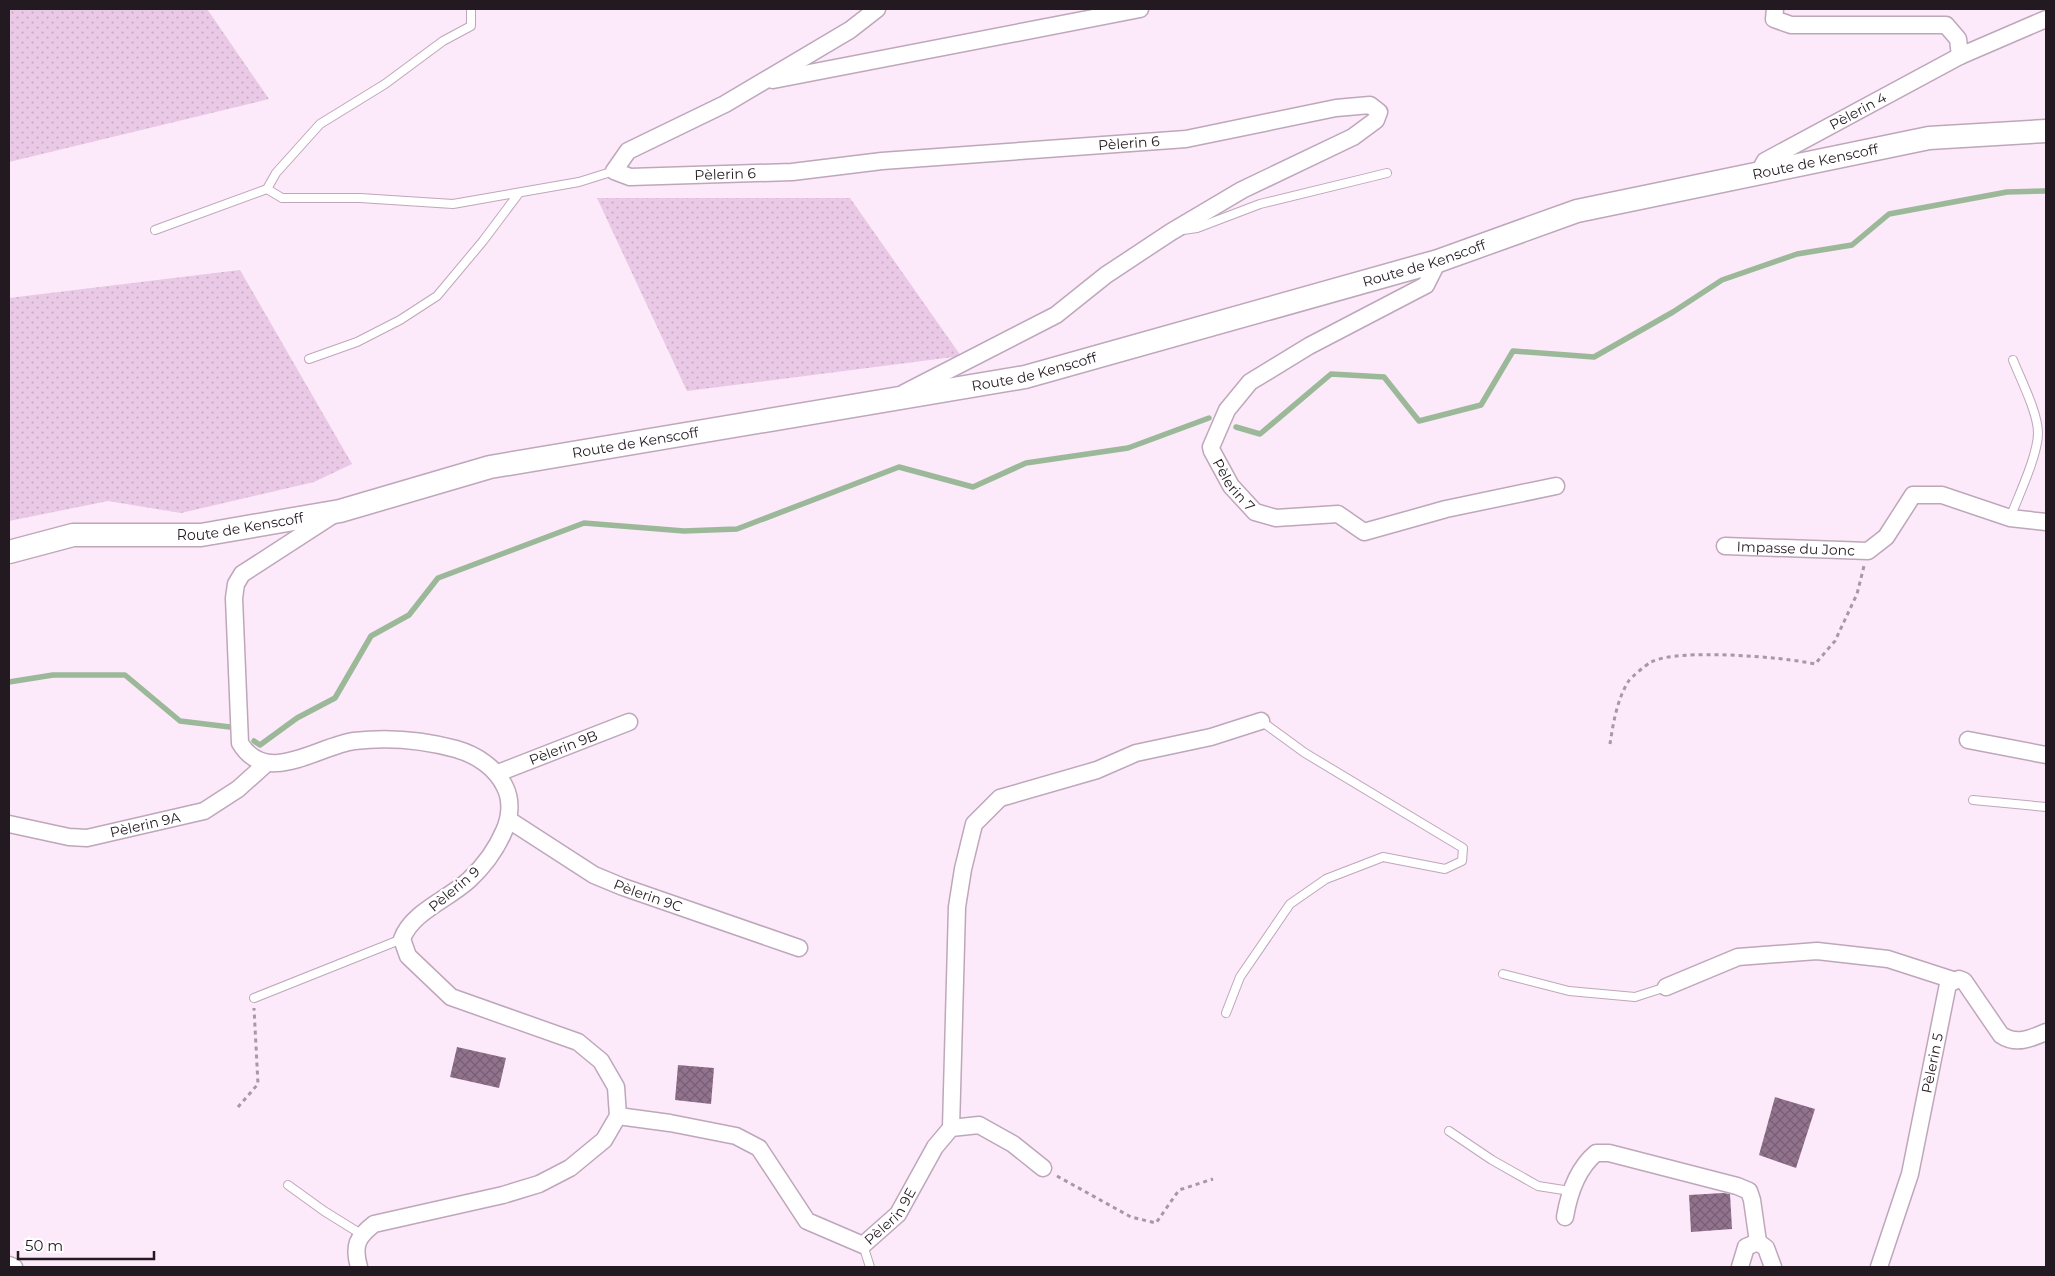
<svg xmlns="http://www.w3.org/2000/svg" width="2055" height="1276" font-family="Montserrat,sans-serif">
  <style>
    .green { fill: url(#green-dots) }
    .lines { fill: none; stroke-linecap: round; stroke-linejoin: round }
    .stream { stroke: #9bb898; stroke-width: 5.5 }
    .building { fill: url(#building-cross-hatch) }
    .service-casing { stroke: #bea7bb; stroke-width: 10 }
    .minor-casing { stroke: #bea7bb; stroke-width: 19 }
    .secondary-casing { stroke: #bea7bb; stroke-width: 25 }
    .path { stroke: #a798a5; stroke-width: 3; stroke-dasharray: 4 4; stroke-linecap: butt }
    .service { stroke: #fff; stroke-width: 8 }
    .minor { stroke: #fff; stroke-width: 16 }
    .secondary { stroke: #fff; stroke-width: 22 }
    .labels { text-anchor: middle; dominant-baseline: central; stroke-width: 5; stroke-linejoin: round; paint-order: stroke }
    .street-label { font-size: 14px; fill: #221921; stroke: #fff }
  </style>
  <defs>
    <pattern id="green-dots" width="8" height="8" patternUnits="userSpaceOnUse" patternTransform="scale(1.25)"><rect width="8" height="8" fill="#e9c9e5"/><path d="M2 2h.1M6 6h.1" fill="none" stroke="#c8acc4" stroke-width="1.8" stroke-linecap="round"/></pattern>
    <pattern id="building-cross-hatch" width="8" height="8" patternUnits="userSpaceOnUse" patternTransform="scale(1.25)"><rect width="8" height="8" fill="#92738e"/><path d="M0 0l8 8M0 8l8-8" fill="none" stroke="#775e74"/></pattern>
  </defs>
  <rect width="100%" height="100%" fill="#fce9f9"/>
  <path class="green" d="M9,9H207L269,99L9,162Z
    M597,198H850L961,356L687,391Z
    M240,270L352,464L314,482L181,513L108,501L9,521V298Z"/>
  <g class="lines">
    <path class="stream" d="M1236,427L1260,434L1331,374L1384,377L1419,421L1481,405L1513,351L1594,357L1673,312L1722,280L1797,254L1852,245L1889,214L2007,192L2046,191
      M9,682L53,675H125L180,721L230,727
      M254,741L260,745L297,718L335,698L371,636L409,615L438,578L584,523L684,531L737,529L899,467L973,487L1026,463L1128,448L1209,418"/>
  </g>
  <path class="building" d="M457,1047L506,1058L499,1088L450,1077Z
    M678,1065L714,1068L711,1104L675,1100Z
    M1775,1097L1815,1109L1796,1168L1759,1155Z
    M1723,1193L1730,1194L1732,1229L1691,1232L1689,1195Z"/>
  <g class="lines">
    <defs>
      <path id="service" d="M471,9V26L443,41L385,84L320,124L276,173L267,189L282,198H360L453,204L579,182L614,171
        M155,230L267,189
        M1183,230L1197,228L1260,204L1387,173
        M309,359L357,342L400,320L437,296L483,241L519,193
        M2010,518C2018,497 2038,455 2038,433C2038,413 2021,380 2013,360
        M1973,800L2046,807
        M1503,974L1569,991L1635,997L1666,987
        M254,998L402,939
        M1226,1013L1240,977L1290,904L1326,879L1383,857L1445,869L1462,861L1463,848L1305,753L1261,721
        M1449,1131L1492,1160L1538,1186L1570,1191
        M288,1185L324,1211L361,1234
        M863,1245L870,1267"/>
      <g id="minor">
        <path id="s1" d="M877,9L850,30L725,104L628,151L614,171L630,177L792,172L882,161L1186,139L1336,108L1370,105L1379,112L1376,120L1353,137L1242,190L1171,232L1106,275L1056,315L904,393"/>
        <path d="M1775,9L1774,19L1791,25H1946L1958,39L1960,56"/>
        <path d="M773,80L1140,9"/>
        <path id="s2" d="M1759,172L1765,161L1960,56L2046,19"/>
        <path id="s3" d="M1438,261L1426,285L1309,346L1250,382L1227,410L1211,447L1212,451L1231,486L1255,512L1276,518L1338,514L1364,532L1446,509L1556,486"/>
        <path d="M333,515L242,574L236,584L234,598L240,743C266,787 318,746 354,741C388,737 423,740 456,749C477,755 496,768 505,787C512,801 510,818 504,831C496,850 484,866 469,880C447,900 412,912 402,939L408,956L451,997L578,1042L601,1061L616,1087L618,1116L604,1140L570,1168L539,1184L503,1195L374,1224C357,1237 353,1246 359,1267"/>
        <path id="s4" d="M1725,546L1868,551L1886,537L1913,495H1942L2010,518L2046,522"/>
        <path d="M1968,740L2046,755"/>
        <path id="s5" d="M498,773L629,722"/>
        <path id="s6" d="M509,820L594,875L623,887L799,948"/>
        <path id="s7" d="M9,824L69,837L87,838L204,811L238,789L267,763"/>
        <path d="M1666,987L1738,957L1817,951L1888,959L1953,980"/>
        <path id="s8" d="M618,1116L670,1123L736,1136L759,1148L807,1221L863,1245L898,1214L935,1147L951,1128L979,1125L1013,1144L1043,1168"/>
        <path d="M951,1128L957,907L963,869L974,824L1000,798L1097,770L1136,753L1211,737L1261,721"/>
        <path d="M1565,1217C1569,1193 1577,1169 1596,1153H1609L1737,1186L1749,1191L1752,1200L1758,1242"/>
        <path d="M1758,1242L1766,1248L1773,1267"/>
        <path d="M9,1265L14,1267"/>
        <path d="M1740,1267L1746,1247L1758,1242"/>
        <path id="s9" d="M1879,1267L1910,1174L1948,984L1959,979L1964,981L2001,1035C2016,1045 2030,1039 2046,1032"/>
      </g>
      <g id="secondary">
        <path id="s10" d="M9,552L73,535H201L340,511L490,467L1025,377L1438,261L1577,211L1929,138L2046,131"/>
      </g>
    </defs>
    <use href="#service" class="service-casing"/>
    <use href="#minor" class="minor-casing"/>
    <use href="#secondary" class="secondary-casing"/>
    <path class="path" d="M1610,744C1613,724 1617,700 1628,682C1632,676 1645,666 1651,662C1678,648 1784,657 1815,664L1835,641L1857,594L1864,566
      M238,1107L258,1084L254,1008
      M1057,1176L1131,1217L1156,1223L1179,1190L1213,1179"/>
    <use href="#service" class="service"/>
    <use href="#minor" class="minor"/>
    <use href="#secondary" class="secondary"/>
  </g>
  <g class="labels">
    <g class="street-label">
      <text stroke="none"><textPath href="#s2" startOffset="118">Pèlerin 4</textPath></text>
      <text stroke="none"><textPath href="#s1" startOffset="829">Pèlerin 6</textPath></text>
      <text stroke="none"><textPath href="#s10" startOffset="1854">Route de Kenscoff</textPath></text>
      <text stroke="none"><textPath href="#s1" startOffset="424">Pèlerin 6</textPath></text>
      <text stroke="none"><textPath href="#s10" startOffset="1449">Route de Kenscoff</textPath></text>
      <text stroke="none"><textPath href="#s10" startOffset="1044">Route de Kenscoff</textPath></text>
      <text stroke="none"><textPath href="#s10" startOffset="639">Route de Kenscoff</textPath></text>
      <text stroke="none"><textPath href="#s3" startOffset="349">Pèlerin 7</textPath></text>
      <text stroke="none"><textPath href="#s10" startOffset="234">Route de Kenscoff</textPath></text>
      <text stroke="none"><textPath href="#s4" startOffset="71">Impasse du Jonc</textPath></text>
      <text stroke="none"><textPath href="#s5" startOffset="70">Pèlerin 9B</textPath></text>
      <text stroke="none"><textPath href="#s7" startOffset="139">Pèlerin 9A</textPath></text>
      <text transform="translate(454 889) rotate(-40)">Pèlerin 9</text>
      <text stroke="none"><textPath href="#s6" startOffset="159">Pèlerin 9C</textPath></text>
      <text stroke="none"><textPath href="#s9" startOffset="211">Pèlerin 5</textPath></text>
      <text stroke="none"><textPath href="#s8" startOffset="334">Pèlerin 9E</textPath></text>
    </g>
  </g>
  <rect width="2055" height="1276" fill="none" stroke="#221921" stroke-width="20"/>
  <path d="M18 1251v8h136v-8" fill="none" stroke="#221921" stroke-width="2.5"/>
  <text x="25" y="1251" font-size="15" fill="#221921" stroke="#ffffff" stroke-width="4" paint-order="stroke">50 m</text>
</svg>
